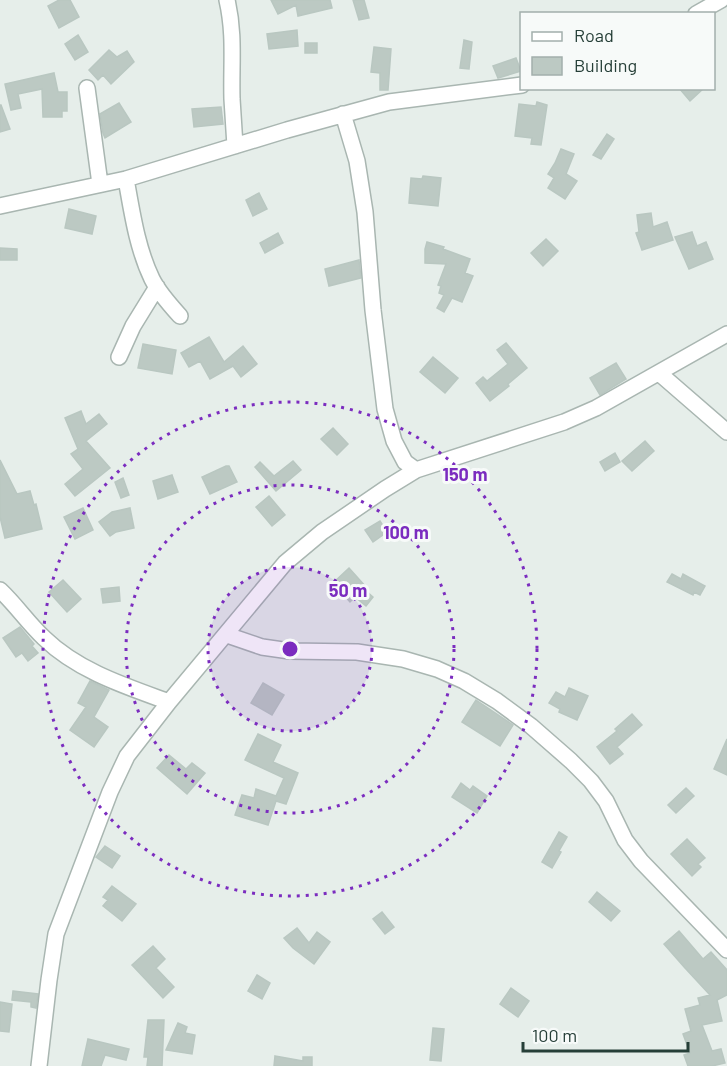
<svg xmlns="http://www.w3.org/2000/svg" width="727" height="1066" font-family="Barlow,sans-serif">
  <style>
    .building { fill: #bcc9c3; stroke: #b9c7c1; stroke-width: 1.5 }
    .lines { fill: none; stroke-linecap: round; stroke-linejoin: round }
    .minor-casing { stroke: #a9b6b1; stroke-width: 18 }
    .minor { stroke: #fff; stroke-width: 15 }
    .ring { fill: none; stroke: #7b2cbf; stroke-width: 3; stroke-dasharray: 3 6 }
    .centre { fill: #7b2cbf; stroke: #f7faf9; stroke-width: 3 }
    .ring-label { font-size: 18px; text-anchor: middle; font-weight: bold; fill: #7b2cbf; stroke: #f7faf9; stroke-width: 6; stroke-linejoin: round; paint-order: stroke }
  </style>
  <rect width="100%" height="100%" fill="#e6eeea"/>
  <path class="building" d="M59,0H70L79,17L59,28L48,6Z
    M271,0H330L332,8L298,16L296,5L278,14Z
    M353,0H364L369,18L359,20Z
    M297,30L298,46L269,49L267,34Z
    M78,35L88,52L75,60L65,44Z
    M464,40L472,42L469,69L460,68Z
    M305,43H317V53H305Z
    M374,47L391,49L388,90H380V73L371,72Z
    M109,50L117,57L127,51L134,62L111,84L103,75L98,80L89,70Z
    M516,58L521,71L498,78L493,66Z
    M54,73L58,92H67V111H62V117H43L42,89L18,94L21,108L11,110L5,84Z
    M679,88H704L690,101Z
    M537,102L547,105L541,145L531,144L532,138L515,136L519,104L536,106Z
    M119,103L131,122L105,138L103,133L100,114Z
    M0,105H1L10,129L0,132Z
    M221,107L223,124L194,127L192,109Z
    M607,134L614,139L601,159L593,155Z
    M561,149L574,154L566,174L577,181L565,199L548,188L554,178L548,174L555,163Z
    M423,176L441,178L438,206L409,203L411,178L422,179Z
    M259,193L267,209L253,216L246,200Z
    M69,209L96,216L92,234L65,228Z
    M651,213L653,227L667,222L673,240L642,250L636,233L639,232L637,215Z
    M692,232L697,246L706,242L713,259L689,269L675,237Z
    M278,233L283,243L265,253L260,243Z
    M546,239L558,251L543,266L531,253Z
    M427,242L444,247L443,249L470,259L465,273L473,276L462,302L452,298L444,312L437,308L444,295L439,293L441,286L438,285L446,264L425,263V249Z
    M0,248L17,249V260H0Z
    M359,260L361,278L329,286L325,269Z
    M209,337L224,362L243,346L257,364L241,377L233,366L210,379L200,361L189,367L181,353Z
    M506,343L527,368L508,384L509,386L490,401L476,383L483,377L487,381L508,364L497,350Z
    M143,344L176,350L172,374L138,368Z
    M433,357L458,378L445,393L420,372Z
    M616,363L626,379L600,395L590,378Z
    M81,411L86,424L99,414L107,424L86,441L110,468L75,496L65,484L83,469L71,454L78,449L65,418Z
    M333,428L348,444L337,455L321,439Z
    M645,441L654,451L632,471L622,461Z
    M615,453L620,462L605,471L600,462Z
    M0,460L17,494L30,491L34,505L36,504L42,529L5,538L0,517Z
    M293,461L301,470L276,491L255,467L260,462L274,476Z
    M226,466H229L237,482L210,494L202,477Z
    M172,475L178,492L158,499L153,481Z
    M123,478L129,495L121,498L115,482Z
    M269,496L285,515L272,526L256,507Z
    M83,508L93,530L75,539L64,517Z
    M130,508L134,528L116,532L110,536L99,522L112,512Z
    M380,521L387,532L373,542L365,530Z
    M349,568L366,587L364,589L373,597L366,606L355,597L350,602L333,583Z
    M672,574L681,579L683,574L705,586L700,595L694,592L693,595L667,582Z
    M63,580L81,599L67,612L49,592Z
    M119,587L120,601L103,603L101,589Z
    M20,627L34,644L32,646L38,653L28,661L22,653L16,657L3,638Z
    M90,681L109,690L94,717L108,727L94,747L70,730L86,707L78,703Z
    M263,683L284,695L272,715L251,703Z
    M569,688L588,696L577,720L559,712L560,709L549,703L556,692L565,697Z
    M476,700L513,725L500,746L462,722Z
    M632,714L642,725L617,747L623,754L610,764L597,747L617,731L615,729Z
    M258,734L281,745L273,762L298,773L286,804L276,801L268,825L235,815L242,795L254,798L256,789L276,796L284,778L245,760Z
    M727,739V775L714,769Z
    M169,755L186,769L192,763L205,773L187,794L157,768Z
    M461,783L470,790L473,786L487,796L477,813L452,797Z
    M686,788L694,796L676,813L668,805Z
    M559,832L567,837L559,851L561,852L552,868L542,862Z
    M687,839L705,858L698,864L701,867L692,876L671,854Z
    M105,846L120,856L112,868L96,857Z
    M112,886L136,904L122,921L103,906L108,900L103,897Z
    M597,892L620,911L611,921L589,902Z
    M382,912L394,927L385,934L373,919Z
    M297,928L309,943L317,932L330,942L314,964L293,948L284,938Z
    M679,931L703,959L711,952L727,970V995L717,1000L722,1021L702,1025L712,1051L721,1049L725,1063L712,1066H688L684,1055L690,1053L683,1034L691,1031L685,1009L700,1005L698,998L710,995L685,968L664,944Z
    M153,946L165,959L156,968L174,987L163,998L132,965Z
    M257,975L270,983L262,999L248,991Z
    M511,988L529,1001L518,1017L500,1004Z
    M13,991L38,994L36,1008L31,1007V1002L12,1000Z
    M0,1002L12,1004L9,1032L0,1031Z
    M148,1020H164L162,1066H147L148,1057H144Z
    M178,1023L187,1027L185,1033L195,1035L192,1054L166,1050Z
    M433,1028L444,1029L441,1061L430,1060Z
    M88,1039L129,1049L126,1060L105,1055L101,1066H82Z
    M275,1056L303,1061V1057H312V1066H274Z"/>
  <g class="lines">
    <defs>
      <path id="minor" d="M227,0C235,35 231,64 232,99C233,114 234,130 235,146
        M696,14L721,0
        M87,88L100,184
        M343,114L357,161L365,212L373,310L385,409L394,441L405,462L416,470
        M126,179C132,212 137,248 152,279C159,293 170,305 180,316
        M0,206L126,179L287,130L389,102L522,85
        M119,357L133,326L157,287
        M659,373L727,432
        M0,590C16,605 28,623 44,638C78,671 125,686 169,702
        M227,635L262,647L290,651L357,652L403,659L437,669L464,681L497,701L531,726L571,761L591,781L606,801L625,840L641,861L727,950
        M39,1066L49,980L56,934L110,792L127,756L169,702L285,563L322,532L385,489L416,470L564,422L596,408L727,334"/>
    </defs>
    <use href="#minor" class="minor-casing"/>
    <use href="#minor" class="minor"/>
  </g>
  <circle cx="290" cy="649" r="82" fill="#7b2cbf" fill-opacity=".12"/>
  <g class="ring">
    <circle cx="290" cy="649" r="82"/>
    <circle cx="290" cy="649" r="164"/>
    <circle cx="290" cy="649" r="247"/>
  </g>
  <circle cx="290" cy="649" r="9" class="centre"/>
  <g class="ring-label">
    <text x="465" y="481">150 m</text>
    <text x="406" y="539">100 m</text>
    <text x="348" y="597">50 m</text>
  </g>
  <rect x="520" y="12" width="195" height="78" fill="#f7faf9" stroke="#a3afac" stroke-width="1.5"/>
  <rect x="532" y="32" width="30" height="9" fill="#ffffff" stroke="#a3afac" stroke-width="1.5"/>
  <text x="574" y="42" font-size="18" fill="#263f38">Road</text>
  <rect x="532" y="57" width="30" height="18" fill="#bcc9c3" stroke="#a3afac" stroke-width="1.5"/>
  <text x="574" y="72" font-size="18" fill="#263f38">Building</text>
  <path d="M523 1042v9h165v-9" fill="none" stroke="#263f38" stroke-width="3"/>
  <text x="532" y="1042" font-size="18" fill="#263f38" stroke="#f7faf9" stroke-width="4.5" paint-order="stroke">100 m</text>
</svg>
